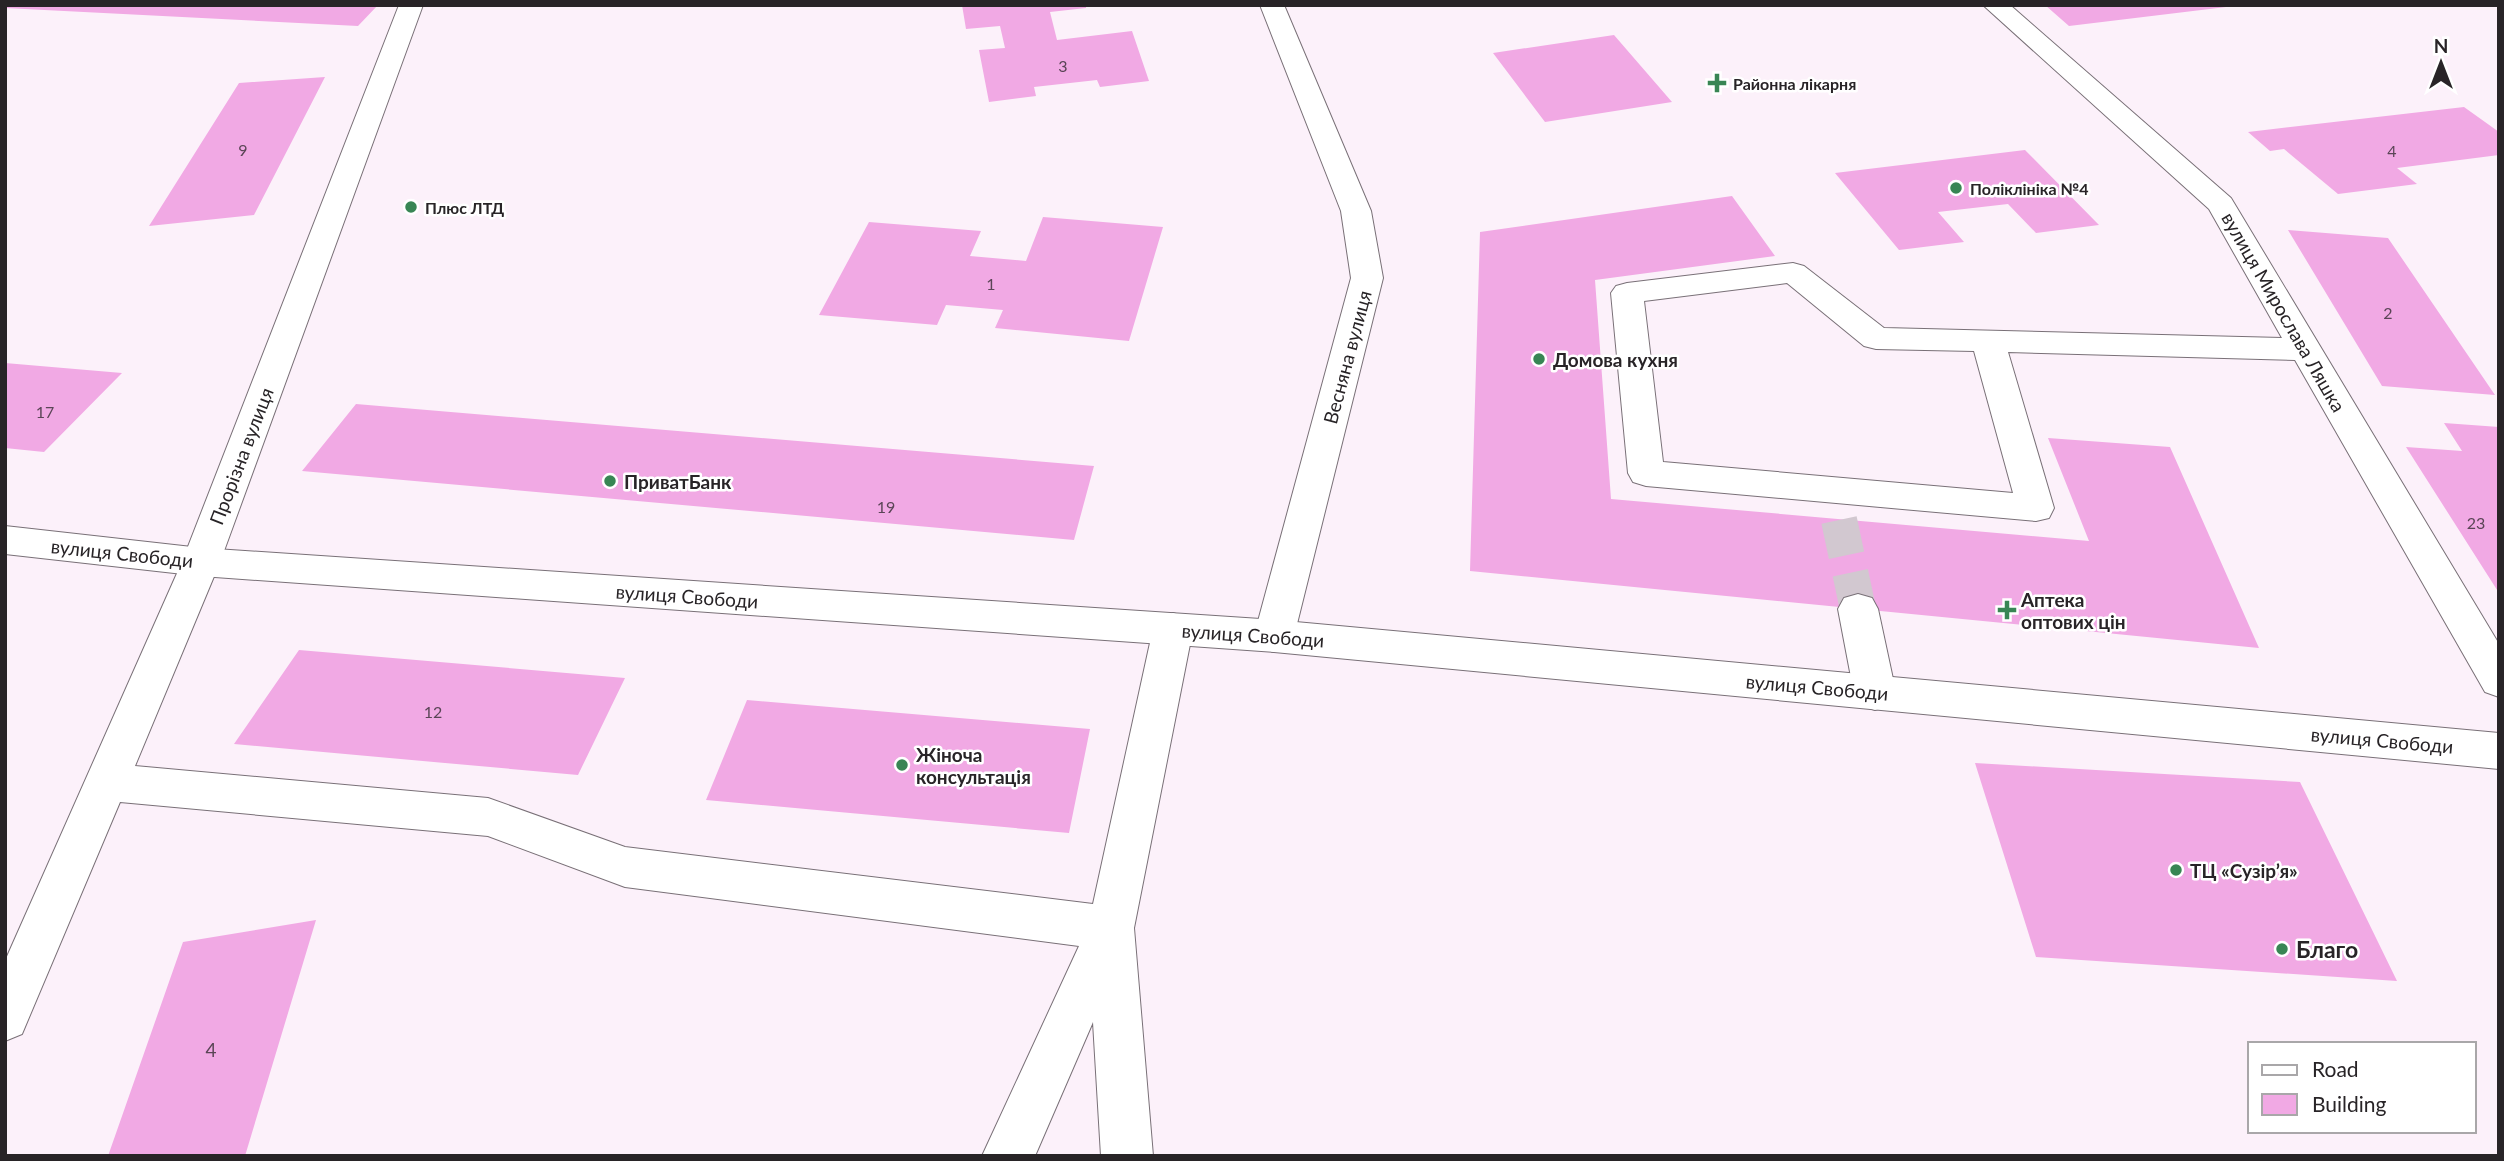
<svg xmlns="http://www.w3.org/2000/svg" width="2504" height="1161" font-family="Lato,sans-serif">
  <style>
    .building { fill: #f1a9e4 }
    .lines { fill: none; stroke-linecap: round; stroke-linejoin: round }
    .minor-tunnel { stroke: #d2c8d0; stroke-width: 36; stroke-dasharray: 36 18; stroke-linecap: butt }
    .minor-casing { stroke: #797077; stroke-width: 2 }
    .major-casing { stroke: #797077; stroke-width: 2 }
    .minor { fill: #fff; fill-rule: evenodd }
    .major { fill: #fff; fill-rule: evenodd }
    .poi-dot { fill: #388554; stroke: #fff; stroke-width: 2.5 }
    .labels { text-anchor: middle; dominant-baseline: central; stroke-width: 5; stroke-linejoin: round; paint-order: stroke }
    .number-label { font-size: 16px; fill: #5a4556 }
    .far-poi-label { font-size: 16px; font-weight: bold; fill: #282427; stroke: #fff; text-anchor: start }
    .street-label { font-size: 19px; fill: #282427; stroke: #fff }
    .poi-label { font-size: 19px; font-weight: bold; fill: #282427; stroke: #fff; text-anchor: start }
    .near-number-label { font-size: 19px; fill: #5a4556 }
    .near-poi-label { font-size: 23px; font-weight: bold; fill: #282427; stroke: #fff; text-anchor: start }
  </style>
  <rect width="100%" height="100%" fill="#fcf1fa"/>
  <path class="building" d="M5,5H378L358,26L5,8Z
    M962,5H1086V8L1050,12L1057,40L1132,31L1149,81L1100,87L1097,80L1034,87L1036,96L989,102L979,50L1005,48L1000,26L966,29Z
    M2045,5H2225L2226,7L2069,26Z
    M1614,35L1672,102L1545,122L1493,53Z
    M325,77L254,215L149,226L239,83Z
    M2464,107L2499,132V155L2397,168L2417,184L2338,194L2284,149L2270,151L2248,132Z
    M2025,150L2099,225L2036,233L2008,204L1938,212L1964,242L1899,250L1835,173Z
    M1732,196L1775,256L1595,280L1611,499L2089,541L2048,438L2170,447L2259,648L1470,571L1480,232Z
    M1043,217L1163,227L1129,341L995,328L1003,310L946,305L937,325L819,315L869,222L981,231L970,256L1026,261Z
    M2288,230L2388,238L2495,395L2382,386Z
    M5,363L122,373L44,452L5,448Z
    M356,404L1094,466L1074,540L302,471Z
    M2444,423L2499,427V593L2406,447L2462,451Z
    M299,650L625,678L578,775L234,744Z
    M747,700L1090,729L1069,833L706,800Z
    M1975,763L2300,782L2397,981L2036,957Z
    M316,920L245,1156H108L183,942Z"/>
  <g class="lines">
    <path class="minor-tunnel" d="M1839,520L1858,609"/>
    <defs>
      <path id="minor" d="M399,5H423L220,562L135,766L488,798L625,847L1093,904L1153,629L1159,618L1173,613L1187,618L1193,629L1134,928L1153,1156H1101L1093,1022L1035,1156H982L1079,946L625,887L488,836L120,802L22,1034L5,1041V961L182,562Z
        M1260,5H1284L1371,211L1383,278L1294,636L1288,647L1274,652L1260,647L1254,636L1351,278L1341,211Z
        M1983,5H2010L2231,198L2499,644V697L2485,692L2295,360L2008,352L2054,508L2049,518L2036,521L1646,486L1633,482L1628,473L1611,293L1616,286L1627,283L1793,263L1804,266L1884,328L2282,338L2209,209ZM1787,283L1864,346L1876,349L1974,351L2013,493L1663,462L1644,301Z
        M1858,594L1872,598L1878,609L1896,693L1890,705L1875,710L1860,705L1854,693L1838,609L1844,598Z"/>
      <path id="major" d="M5,526L201,548L1274,620L2499,733V769L1274,652L201,576L5,554Z"/>
    </defs>
    <use href="#minor" class="minor-casing"/>
    <use href="#major" class="major-casing"/>
    <use href="#minor" class="minor"/>
    <use href="#major" class="major"/>
  </g>
  <g class="poi-dot">
    <path d="M1713.5 72.5h7v7h7v7h-7v7h-7v-7h-7v-7h7z"/>
    <circle cx="1956" cy="188" r="7"/>
    <circle cx="411" cy="207" r="7"/>
    <circle cx="1539" cy="359" r="7"/>
    <circle cx="610" cy="481" r="7"/>
    <path d="M2003.5 599.5h7v7h7v7h-7v7h-7v-7h-7v-7h7z"/>
    <circle cx="902" cy="765" r="7"/>
    <circle cx="2176" cy="870" r="7"/>
    <circle cx="2282" cy="949" r="7"/>
  </g>
  <g class="labels">
    <g class="number-label">
      <text x="1063" y="65">3</text>
      <text x="243" y="149">9</text>
      <text x="2392" y="150">4</text>
      <text x="991" y="283">1</text>
      <text x="2388" y="312">2</text>
      <text x="45" y="411">17</text>
      <text x="886" y="506">19</text>
      <text x="2476" y="522">23</text>
      <text x="433" y="711">12</text>
    </g>
    <g class="far-poi-label">
      <text x="1733" y="83">Районна лікарня</text>
      <text x="1970" y="188">Поліклініка №4</text>
      <text x="425" y="207">Плюс ЛТД</text>
    </g>
    <g class="street-label">
      <text transform="translate(2284 312) rotate(60)">вулиця Мирослава Ляшка</text>
      <text transform="translate(1347 357) rotate(-75)">Весняна вулиця</text>
      <text transform="translate(241 456) rotate(-69)">Прорізна вулиця</text>
      <text transform="translate(122 553) rotate(6)">вулиця Свободи</text>
      <text transform="translate(687 596) rotate(4)">вулиця Свободи</text>
      <text transform="translate(1253 635) rotate(4)">вулиця Свободи</text>
      <text transform="translate(1817 687) rotate(5)">вулиця Свободи</text>
      <text transform="translate(2382 740) rotate(5)">вулиця Свободи</text>
    </g>
    <g class="poi-label">
      <text x="1553" y="359">Домова кухня</text>
      <text x="624" y="481">ПриватБанк</text>
      <text x="2021" y="599">Аптека<tspan x="2021" dy="22">оптових цін</tspan></text>
      <text x="916" y="754">Жіноча<tspan x="916" dy="22">консультація</tspan></text>
      <text x="2190" y="870">ТЦ «Сузір’я»</text>
    </g>
    <g class="near-number-label">
      <text x="211" y="1049">4</text>
    </g>
    <g class="near-poi-label">
      <text x="2296" y="949">Благо</text>
    </g>
  </g>
  <rect width="2504" height="1161" fill="none" stroke="#282427" stroke-width="14"/>
  <rect x="2248" y="1042" width="228" height="91" fill="#ffffff" stroke="#a9a7a9" stroke-width="2"/>
  <rect x="2262" y="1065" width="35" height="10" fill="#ffffff" stroke="#a9a7a9" stroke-width="2"/>
  <text x="2312" y="1077" font-size="21" fill="#282427">Road</text>
  <rect x="2262" y="1094" width="35" height="21" fill="#f1a9e4" stroke="#a9a7a9" stroke-width="2"/>
  <text x="2312" y="1112" font-size="21" fill="#282427">Building</text>
  <g transform="translate(2441 63)" stroke="#ffffff" stroke-width="5" paint-order="stroke">
  <path d="M0-5L12 26L0 18L-12 26Z" fill="#282427"/>
  <text y="-10" font-size="19" font-weight="bold" text-anchor="middle" fill="#282427">N</text>
  </g>
</svg>
